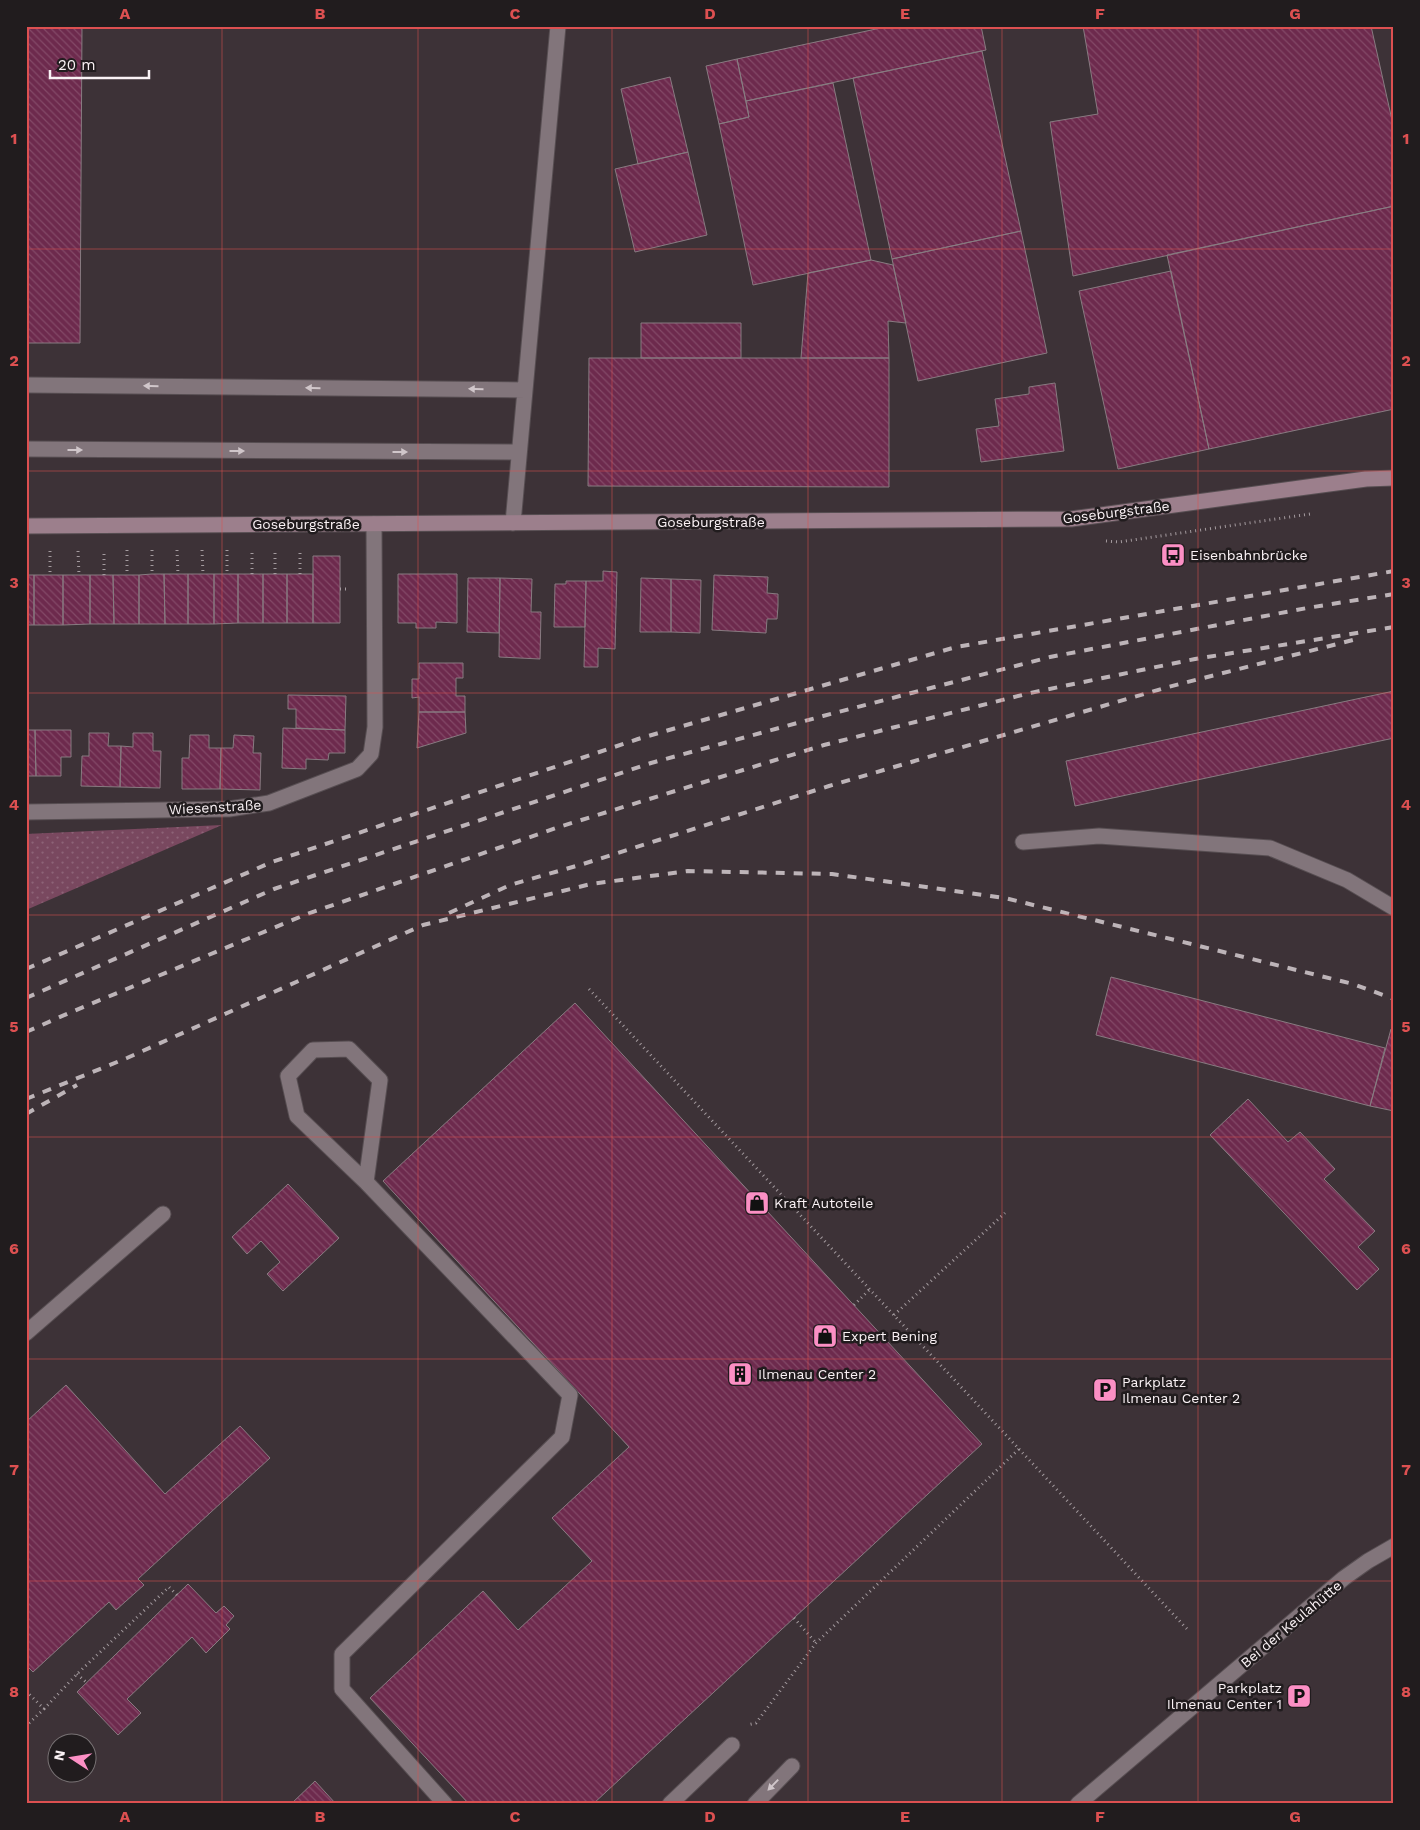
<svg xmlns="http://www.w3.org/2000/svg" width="1420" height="1830" font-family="'Work Sans',sans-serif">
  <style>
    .park { fill: url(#park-dots) }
    .building { fill: url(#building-back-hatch); stroke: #887b81 }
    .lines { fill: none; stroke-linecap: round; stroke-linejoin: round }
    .lane-casing { stroke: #574e52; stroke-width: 17 }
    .street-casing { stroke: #574e52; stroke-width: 17 }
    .secondary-casing { stroke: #574e52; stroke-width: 17 }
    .path { stroke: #a49b9f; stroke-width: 3; stroke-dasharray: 1 4; stroke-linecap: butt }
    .lane { stroke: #82757b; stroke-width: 15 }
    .street { stroke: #82757b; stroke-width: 15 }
    .secondary { stroke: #9c7f8c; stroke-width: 15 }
    .rail { stroke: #bdb4b8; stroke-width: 4; stroke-dasharray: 9 9; stroke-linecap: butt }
    .oneway { fill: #d0c6ca }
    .grid { fill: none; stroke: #dd5051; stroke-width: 1; stroke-opacity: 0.55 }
    .labels { text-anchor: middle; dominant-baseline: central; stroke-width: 5; stroke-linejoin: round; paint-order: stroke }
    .street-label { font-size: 14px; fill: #faf2f5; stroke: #211c1e }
    .poi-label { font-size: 14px; fill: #faf2f5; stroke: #211c1e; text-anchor: start }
    .neatline { fill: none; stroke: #dd5051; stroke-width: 2 }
    .grid-label { font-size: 16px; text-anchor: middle; font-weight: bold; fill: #dd5051 }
  </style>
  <defs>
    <pattern id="park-dots" width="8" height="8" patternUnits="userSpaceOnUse" patternTransform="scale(1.25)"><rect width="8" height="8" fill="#79485f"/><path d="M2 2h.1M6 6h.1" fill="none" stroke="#8d6377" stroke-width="1.8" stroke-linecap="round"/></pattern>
    <pattern id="building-back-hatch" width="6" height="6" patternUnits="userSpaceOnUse" patternTransform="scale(1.25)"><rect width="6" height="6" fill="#6d2a4d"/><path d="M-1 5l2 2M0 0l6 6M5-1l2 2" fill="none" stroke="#834967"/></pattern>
  </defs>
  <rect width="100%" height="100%" fill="#3d3237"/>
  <path class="park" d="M222,825L26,910V834Z"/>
  <path class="building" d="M26,26H82L80,343H26Z
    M890,26H981L986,50L746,101L737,59Z
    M1083,26H1371L1394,129V206L1073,276L1050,122L1098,114Z
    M982,51L1021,231L892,259L853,78Z
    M737,59L749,117L719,124L706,66Z
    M670,77L688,152L638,164L621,89Z
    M833,83L871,260L753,285L719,124L749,117L746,101Z
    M688,152L707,235L635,252L615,169Z
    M1394,206V409L1209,449L1167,255Z
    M1021,231L1047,353L918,381L892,259Z
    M871,260L893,265L906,323L888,321L889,358H801L808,273Z
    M1171,271L1209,449L1118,469L1079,291Z
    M641,323H741V358H641Z
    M589,358H889V487L588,486Z
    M1055,383L1064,451L981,462L976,429L999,426L995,399L1029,394V387Z
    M313,556H340V623H313Z
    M603,571L617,572L615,649L598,648V667H584L586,581H603Z
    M152,574H164L165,624H139V575Z
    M164,574H188V624H165Z
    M188,574H214V624H188Z
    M214,574H238V623L214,624Z
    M238,574H263V623H238Z
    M263,574H287V623H263Z
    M287,574H313V623H287Z
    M398,574H457V623L436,622V628H416V623H398Z
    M26,575H34V625H26Z
    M34,575H63V625H34Z
    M63,575H90V624L63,625Z
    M90,575H113L114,624H90Z
    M113,575H139V624H114Z
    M714,575L768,577L767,593L778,594V606L777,619H767L766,633L712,630Z
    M468,578H500L499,633L467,632Z
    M500,578L532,579L531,612H541L540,659L499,657Z
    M641,578L671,579V632H640Z
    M671,579L701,580L700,633L671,632Z
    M566,581H586L585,627H554L555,584H566Z
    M419,663H463V678H456V696H465V712H419V697L412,698V679H419Z
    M1394,691V738L1075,806L1066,761Z
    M288,695L346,696L345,730L296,728V709H288Z
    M419,712H465L466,733L417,748Z
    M283,728L345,730V753H329L328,760L306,759V769L282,768Z
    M26,730H35L36,776H26Z
    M35,730H71V757H61V776H36Z
    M89,733H109L108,746H121L120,787L81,786L82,756H89Z
    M133,733H153V751H161L160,788L120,787L121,746L133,747Z
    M190,735H209V748H221L220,789H182V758H189Z
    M234,735L254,736L253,753H261L260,790L220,789L221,748H233Z
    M1111,977L1385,1048L1370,1106L1096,1035Z
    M575,1003L982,1444L593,1804H469L370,1698L483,1591L518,1630L592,1561L552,1518L629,1447L383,1181Z
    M1391,1029L1394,1030V1111L1370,1106Z
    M1248,1099L1288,1142L1300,1132L1335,1169L1324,1179L1375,1231L1358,1247L1379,1269L1357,1290L1210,1135Z
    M288,1184L339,1238L283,1291L267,1274L280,1262L261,1241L247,1254L232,1237Z
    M66,1385L165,1494L240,1426L270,1458L138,1579L144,1585L116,1610L109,1602L33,1672L26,1665V1422Z
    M188,1584L216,1613L224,1606L234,1616L226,1625L230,1629L206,1653L192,1637L127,1699L141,1713L118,1735L77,1692Z
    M315,1781L336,1804H291Z"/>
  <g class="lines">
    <defs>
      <path id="lane" d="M26,385L525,390
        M26,449L519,452
        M513,523L558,26
        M1023,842L1099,836L1270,848L1347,880L1394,908
        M366,1182L380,1080L349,1049L313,1050L288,1076L297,1116L366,1182L570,1395L562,1437L342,1654V1689L445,1804
        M26,1333L163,1214
        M755,1804L792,1766"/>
      <path id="street" d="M26,812L229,809L269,803L357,769L371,754L375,727L374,524
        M670,1804L732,1745
        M1078,1804L1344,1578L1368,1561L1394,1546"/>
      <path id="secondary" d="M26,526L1071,519L1366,479L1394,478"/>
    </defs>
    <use href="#lane" class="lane-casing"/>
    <use href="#street" class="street-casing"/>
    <use href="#secondary" class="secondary-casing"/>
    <path class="path" d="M1106,541L1119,542L1310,514
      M127,550V575
      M152,550V574
      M177,550L178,574
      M202,550L203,574
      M227,550V574
      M50,551V575
      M78,551L79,575
      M252,574V549
      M275,574V549
      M300,574V549
      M104,575V551
      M340,589H349
      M589,989L1019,1449L816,1643L756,1723L747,1725
      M854,1305L870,1289
      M894,1315L1005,1213
      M1019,1449L1187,1629
      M794,1618L816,1643
      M77,1674L87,1683
      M26,1691L44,1709L26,1726
      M44,1709L77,1674L169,1587L177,1595"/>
    <use href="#lane" class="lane"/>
    <use href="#street" class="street"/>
    <use href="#secondary" class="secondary"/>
    <path class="rail" d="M449,913L510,885L583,864L829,786L1168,687L1353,640
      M26,969L272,862L638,739L956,647L1394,571
      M26,998L274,889L651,763L823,716L1050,657L1307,608L1394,594
      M26,1032L69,1013L307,914L562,826L824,745L1030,693L1195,659L1394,627
      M26,1099L127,1058L423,925L591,884L688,871L832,874L1005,898L1353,984L1394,999
      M26,1114L77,1085"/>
  </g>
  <defs><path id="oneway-solid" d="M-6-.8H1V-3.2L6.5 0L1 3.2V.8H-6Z" transform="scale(1.25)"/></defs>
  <g class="oneway">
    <use href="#oneway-solid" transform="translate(151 386) rotate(-179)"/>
    <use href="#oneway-solid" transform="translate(313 388) rotate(-179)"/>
    <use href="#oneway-solid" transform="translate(476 389) rotate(-179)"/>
    <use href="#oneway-solid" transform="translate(75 450)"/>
    <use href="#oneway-solid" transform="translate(237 451)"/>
    <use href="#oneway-solid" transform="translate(400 452)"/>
    <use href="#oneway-solid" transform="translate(773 1785) rotate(134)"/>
  </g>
  <path class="grid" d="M222,26V1804M418,26V1804M612,26V1804M808,26V1804M1002,26V1804M1198,26V1804M26,249H1394M26,471H1394M26,693H1394M26,915H1394M26,1137H1394M26,1359H1394M26,1581H1394"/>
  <defs>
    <symbol id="bus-square" viewBox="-11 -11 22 22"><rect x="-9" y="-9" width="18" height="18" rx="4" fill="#fb8fc4" stroke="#211c1e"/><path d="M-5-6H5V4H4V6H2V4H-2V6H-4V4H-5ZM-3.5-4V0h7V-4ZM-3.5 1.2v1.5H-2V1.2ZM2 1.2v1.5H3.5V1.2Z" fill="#111"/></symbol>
    <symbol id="shop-square" viewBox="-11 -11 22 22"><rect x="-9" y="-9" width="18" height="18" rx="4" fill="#fb8fc4" stroke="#211c1e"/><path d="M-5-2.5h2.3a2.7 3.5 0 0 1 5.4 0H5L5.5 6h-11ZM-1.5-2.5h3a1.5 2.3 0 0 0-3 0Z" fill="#111"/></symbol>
    <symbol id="building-square" viewBox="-11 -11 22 22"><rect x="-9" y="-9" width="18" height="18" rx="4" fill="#fb8fc4" stroke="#211c1e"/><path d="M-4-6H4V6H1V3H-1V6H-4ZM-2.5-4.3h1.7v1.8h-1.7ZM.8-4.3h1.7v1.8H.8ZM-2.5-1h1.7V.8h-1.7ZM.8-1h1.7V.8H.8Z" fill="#111"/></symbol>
    <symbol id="parking-square" viewBox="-11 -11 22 22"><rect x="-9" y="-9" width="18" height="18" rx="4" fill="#fb8fc4" stroke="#211c1e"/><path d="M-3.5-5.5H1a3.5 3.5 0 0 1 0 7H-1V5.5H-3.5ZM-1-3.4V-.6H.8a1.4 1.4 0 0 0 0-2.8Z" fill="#111"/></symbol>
  </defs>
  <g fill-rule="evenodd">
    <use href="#bus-square" x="1159" y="541" width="28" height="28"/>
    <use href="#shop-square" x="743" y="1189" width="28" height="28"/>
    <use href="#shop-square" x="811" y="1322" width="28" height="28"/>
    <use href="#building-square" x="726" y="1360" width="28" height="28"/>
    <use href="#parking-square" x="1091" y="1376" width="28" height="28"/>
    <use href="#parking-square" x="1285" y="1682" width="28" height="28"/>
  </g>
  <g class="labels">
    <g class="street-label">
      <text transform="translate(1116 512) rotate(-7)">Goseburgstraße</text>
      <text x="711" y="522">Goseburgstraße</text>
      <text x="306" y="524">Goseburgstraße</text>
      <text transform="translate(215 807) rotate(-3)">Wiesenstraße</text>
      <text transform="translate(1291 1624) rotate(-40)">Bei der Keulahütte</text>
    </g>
    <g class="poi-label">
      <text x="1190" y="555">Eisenbahnbrücke</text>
      <text x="774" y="1203">Kraft Autoteile</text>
      <text x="842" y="1336">Expert Bening</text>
      <text x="758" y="1374">Ilmenau Center 2</text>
      <text x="1122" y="1382">Parkplatz<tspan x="1122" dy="16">Ilmenau Center 2</tspan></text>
      <text x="1282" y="1688" text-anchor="end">Parkplatz<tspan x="1282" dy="16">Ilmenau Center 1</tspan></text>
    </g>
  </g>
  <rect width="1420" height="1830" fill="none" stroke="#211c1e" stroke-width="55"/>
  <g transform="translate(72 1758) rotate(282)"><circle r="24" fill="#211c1e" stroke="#787274"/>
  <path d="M0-4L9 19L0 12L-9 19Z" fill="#fb8fc4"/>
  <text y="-8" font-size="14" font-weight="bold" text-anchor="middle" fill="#faf2f5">N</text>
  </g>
  <path d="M50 70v8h99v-8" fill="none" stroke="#faf2f5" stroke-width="2.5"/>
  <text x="58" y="70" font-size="15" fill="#faf2f5" stroke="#211c1e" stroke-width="4" paint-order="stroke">20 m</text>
  <rect x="28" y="28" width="1364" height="1774" class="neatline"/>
  <g class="grid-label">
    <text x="125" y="19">A</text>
    <text x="320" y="19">B</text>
    <text x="515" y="19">C</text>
    <text x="710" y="19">D</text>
    <text x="905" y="19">E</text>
    <text x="1100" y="19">F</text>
    <text x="1295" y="19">G</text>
    <text x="14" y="144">1</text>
    <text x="1406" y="144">1</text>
    <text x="14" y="366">2</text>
    <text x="1406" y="366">2</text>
    <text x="14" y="588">3</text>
    <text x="1406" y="588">3</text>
    <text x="14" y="810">4</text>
    <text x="1406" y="810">4</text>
    <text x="14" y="1032">5</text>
    <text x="1406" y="1032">5</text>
    <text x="14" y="1254">6</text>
    <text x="1406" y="1254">6</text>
    <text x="14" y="1475">7</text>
    <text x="1406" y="1475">7</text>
    <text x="14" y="1697">8</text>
    <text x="1406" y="1697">8</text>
    <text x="125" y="1822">A</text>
    <text x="320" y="1822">B</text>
    <text x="515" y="1822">C</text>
    <text x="710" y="1822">D</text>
    <text x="905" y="1822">E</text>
    <text x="1100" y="1822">F</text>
    <text x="1295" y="1822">G</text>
  </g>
</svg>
